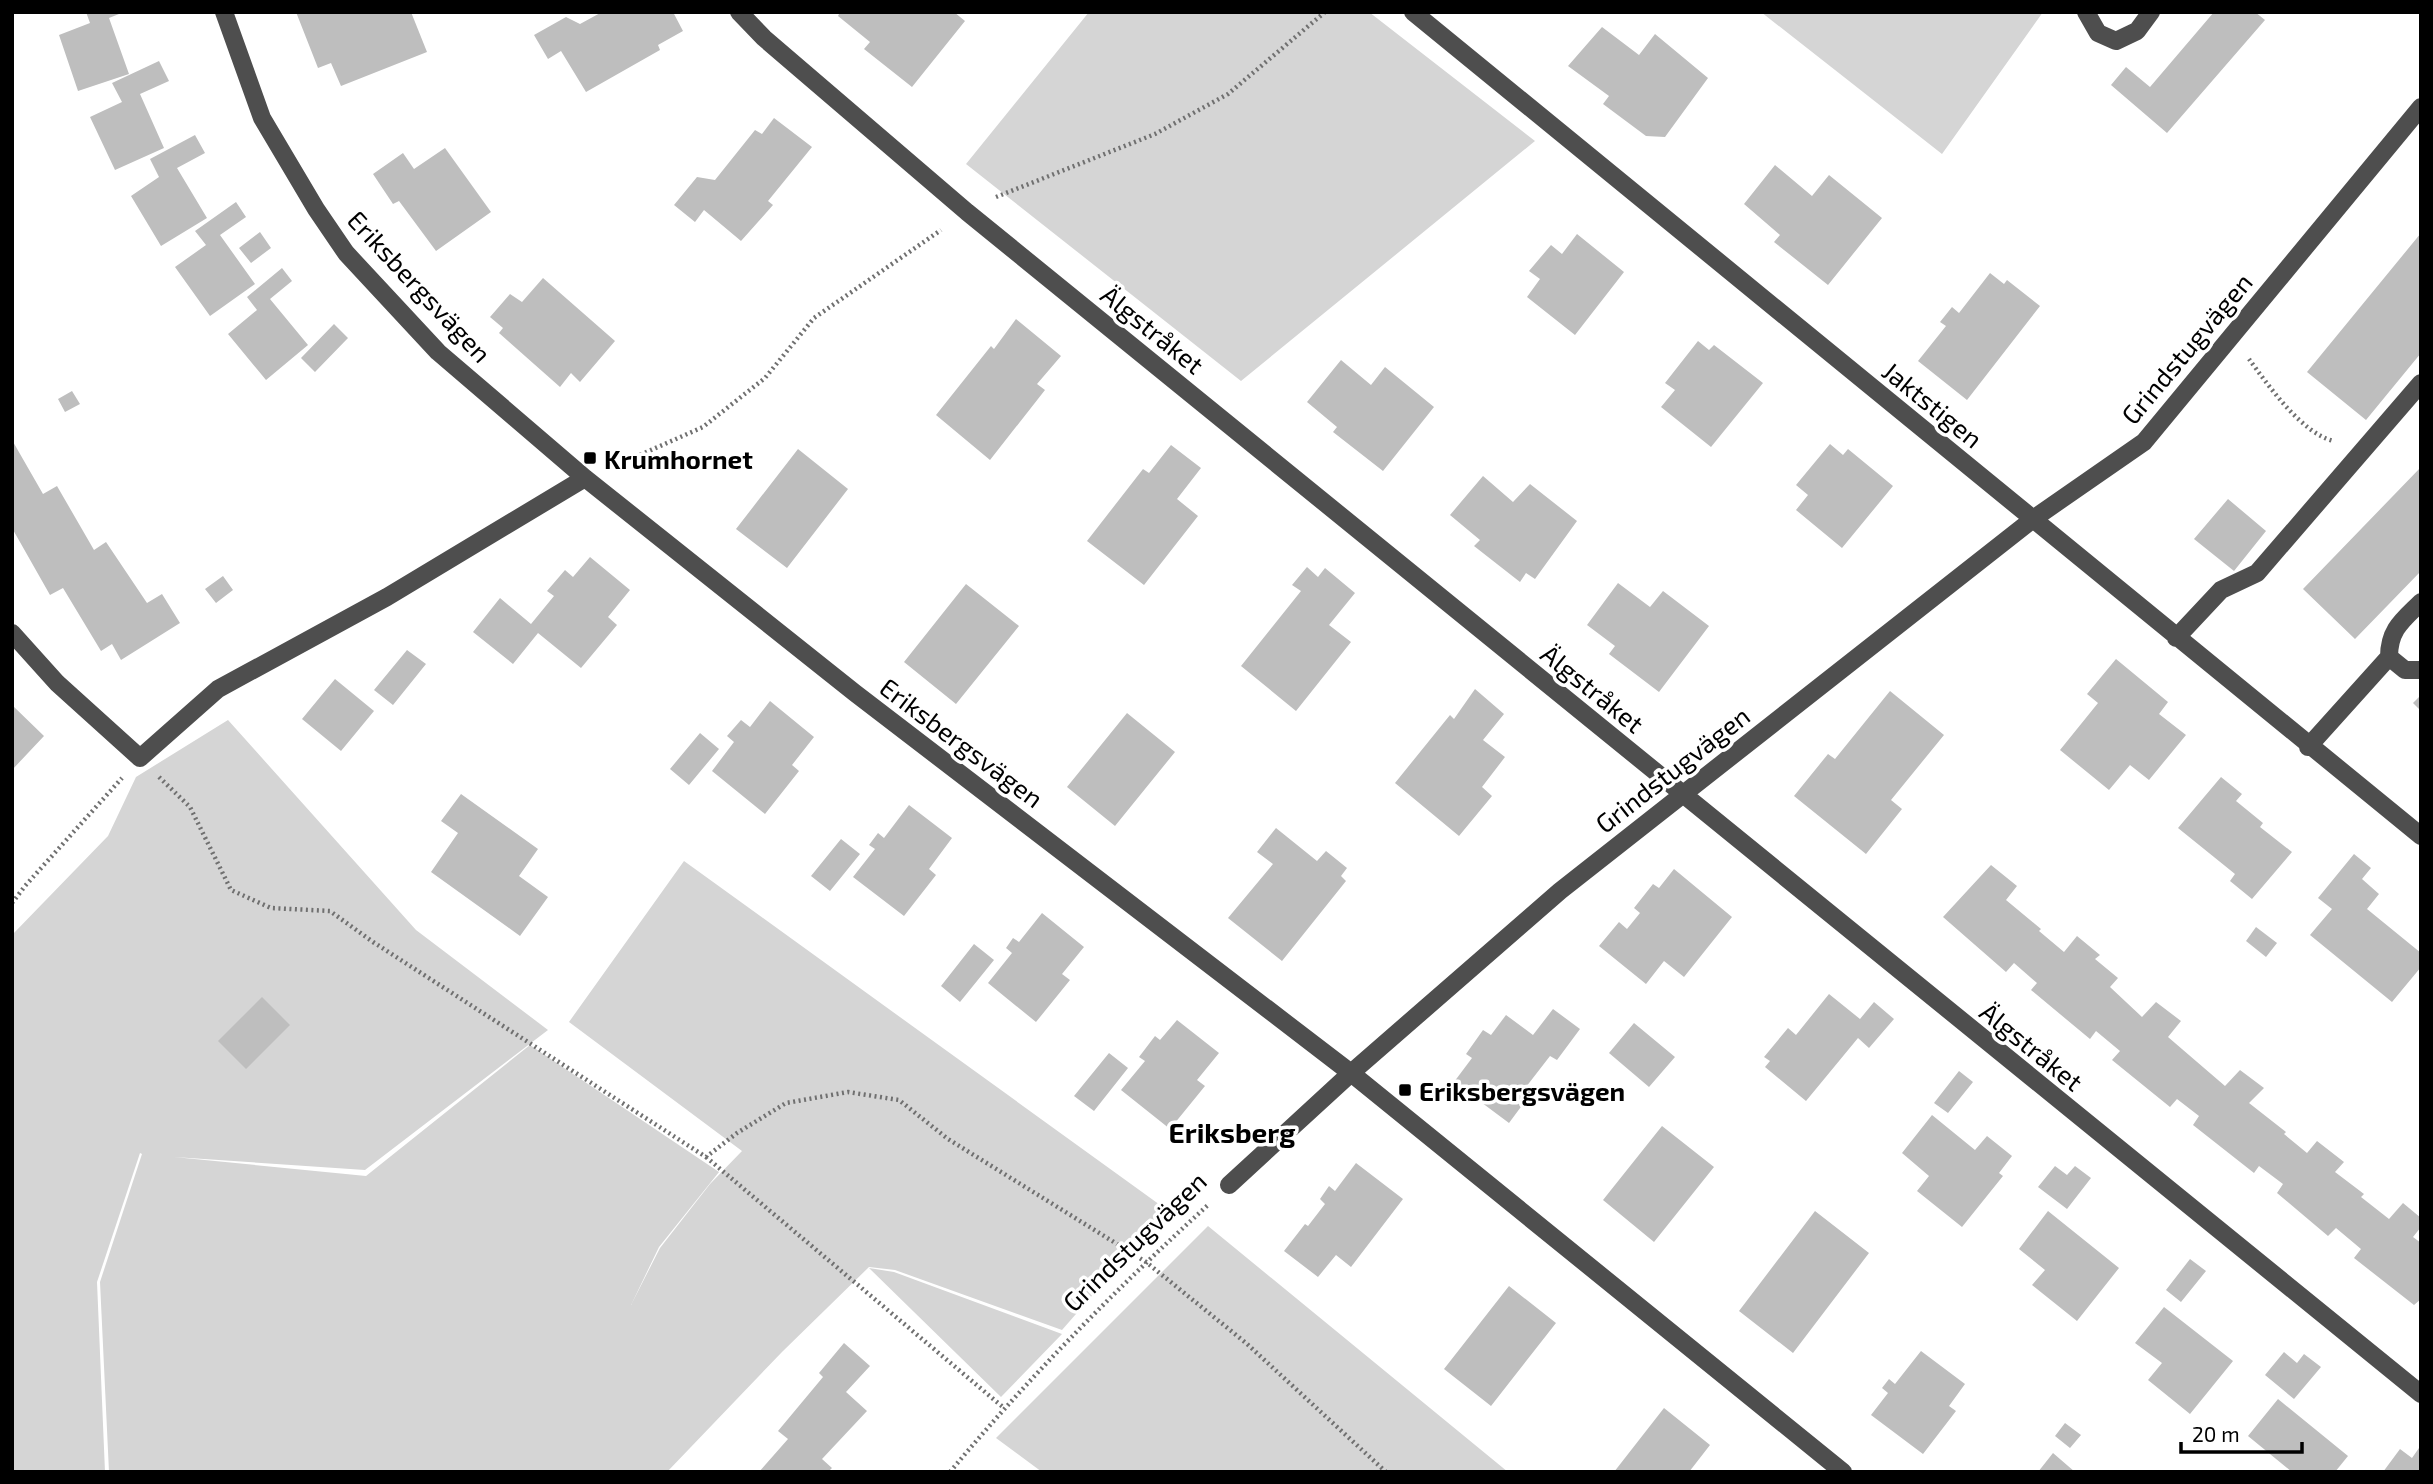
<svg xmlns="http://www.w3.org/2000/svg" width="2433" height="1484" font-family="'Exo 2',sans-serif">
  <style>
    .green { fill: #d5d5d5 }
    .building { fill: #bebebe }
    .lines { fill: none; stroke-linecap: round; stroke-linejoin: round }
    .path { stroke: #707070; stroke-width: 4.5; stroke-dasharray: 2 3.5; stroke-linecap: butt }
    .minor { stroke: #4e4e4e; stroke-width: 18 }
    .poi-dot { fill: #000; stroke: #fff; stroke-width: 2.5 }
    .labels { text-anchor: middle; dominant-baseline: central; stroke-width: 7; stroke-linejoin: round; paint-order: stroke }
    .street-label { font-size: 26px; fill: #000; stroke: #fff }
    .poi-label { font-size: 26px; font-weight: bold; fill: #000; stroke: #fff; text-anchor: start }
    .neighbourhood-label { font-size: 28px; font-weight: bold; fill: #000; stroke: #fff }
  </style>
  <rect width="100%" height="100%" fill="#fff"/>
  <path class="green" d="M1089,12H1369L1535,141L1241,381L966,164Z
    M1761,12H2043L1942,154Z
    M228,720L416,930L548,1030L365,1170L174,1157L366,1176L530,1045L719,1172L659,1247L631,1305L660,1248L710,1184L742,1151L569,1022L684,861L1167,1210L1062,1330L895,1270L869,1267L782,1352L667,1472H109L100,1282L142,1154L140,1153L97,1282L105,1472H12V935L108,836L136,777Z
    M1208,1226L1508,1472H1042L996,1438Z
    M869,1268L894,1272L1062,1334L1001,1397Z"/>
  <path class="building" d="M86,12H124L109,18L129,74L78,91L59,35L90,23Z
    M296,12H411L427,52L341,86L331,63L318,68Z
    M602,12H673L683,31L658,45L660,50L586,92L561,51L548,59L534,35L566,17L580,24Z
    M840,12H954L965,21L912,87L864,49L870,42L838,16Z
    M2214,12H2255L2265,20L2167,133L2111,85L2126,67L2150,87Z
    M1602,27L1639,55L1655,34L1708,78L1665,137L1646,136L1603,104L1609,96L1568,66Z
    M159,61L169,81L140,94L164,148L115,170L90,117L122,102L112,83Z
    M774,118L812,147L768,201L773,205L741,241L704,210L695,222L674,205L697,177L715,180L755,130L762,134Z
    M195,135L205,153L177,168L207,218L161,246L131,196L159,177L150,159Z
    M445,148L491,212L436,251L399,201L393,204L373,174L403,153L414,169Z
    M1775,165L1812,196L1829,175L1882,218L1828,285L1774,242L1780,235L1744,204Z
    M236,202L246,217L220,235L255,284L210,316L175,267L206,245L195,231Z
    M260,232L271,248L251,263L239,248Z
    M2421,233V353L2366,420L2307,372Z
    M1577,234L1624,272L1575,335L1527,297L1540,279L1529,271L1551,245L1562,254Z
    M282,268L292,281L270,299L308,345L266,380L228,334L257,310L247,297Z
    M1990,273L2004,284L2007,280L2040,306L1967,400L1918,361L1946,326L1940,322L1952,307L1959,313Z
    M543,278L615,341L580,382L571,373L560,387L499,333L503,328L490,317L510,294L522,302Z
    M1016,319L1061,356L1037,384L1045,390L990,460L936,415L991,346L994,349Z
    M334,324L348,338L315,372L301,358Z
    M1698,341L1709,350L1714,345L1763,383L1711,447L1661,407L1675,390L1665,383Z
    M1341,360L1371,385L1385,367L1434,407L1383,471L1333,432L1337,427L1307,402Z
    M72,391L80,404L65,412L58,399Z
    M12,440L43,494L57,486L94,550L106,542L147,603L162,594L180,623L121,660L112,644L101,651L63,588L50,595L12,528Z
    M1830,444L1843,455L1848,449L1893,486L1842,548L1796,510L1808,495L1796,485Z
    M1171,445L1201,468L1177,499L1198,516L1144,585L1087,541L1143,469L1149,473Z
    M798,449L848,489L787,568L736,529Z
    M2421,467V571L2355,639L2303,589Z
    M1483,476L1513,502L1530,484L1577,521L1535,579L1526,573L1520,582L1474,546L1480,540L1450,515Z
    M2228,499L2266,531L2234,571L2194,539Z
    M590,557L630,590L608,617L617,625L581,668L538,633L513,664L473,632L500,598L531,624L554,596L547,591L565,570L573,577Z
    M1307,567L1318,577L1325,568L1355,593L1329,625L1351,642L1296,711L1241,666L1301,591L1292,585Z
    M223,576L233,590L216,603L205,589Z
    M1618,583L1650,607L1663,591L1709,626L1659,692L1609,654L1615,646L1587,625Z
    M966,584L1019,626L956,704L904,662Z
    M407,650L426,664L393,705L374,690Z
    M2116,659L2168,702L2159,714L2186,735L2149,780L2130,765L2109,790L2060,750L2098,703L2087,694Z
    M335,679L374,711L341,751L302,719Z
    M1475,689L1504,714L1483,740L1505,757L1482,787L1492,796L1459,836L1395,783L1450,715L1454,719Z
    M1890,691L1944,735L1891,800L1902,809L1866,854L1794,796L1828,754L1835,759Z
    M2421,695V711L2413,703Z
    M770,701L814,737L792,765L799,771L765,814L712,771L734,742L727,736L741,720L750,727Z
    M12,705L44,736L12,770Z
    M1127,713L1175,752L1115,826L1067,787Z
    M700,733L719,749L689,785L670,769Z
    M2221,777L2242,794L2236,801L2263,823L2260,827L2292,852L2252,899L2230,881L2235,874L2178,828Z
    M461,794L538,849L519,876L548,897L520,936L431,872L458,833L441,821Z
    M909,805L952,838L929,869L936,875L904,916L853,877L875,849L869,845L878,833L884,838Z
    M1276,828L1317,861L1326,851L1347,868L1341,876L1346,881L1282,961L1228,918L1273,864L1257,852Z
    M841,839L860,854L830,891L811,876Z
    M2354,854L2371,868L2362,879L2379,894L2367,909L2421,953V967L2392,1002L2310,935L2332,909L2318,898Z
    M1991,865L2017,886L2006,900L2041,929L2039,931L2064,952L2077,936L2100,955L2095,959L2118,978L2110,987L2142,1017L2156,1002L2181,1021L2168,1037L2225,1086L2240,1070L2264,1088L2249,1103L2286,1132L2284,1134L2307,1153L2317,1141L2344,1162L2335,1172L2364,1194L2361,1197L2389,1219L2403,1203L2421,1218V1227L2413,1237L2421,1243V1299L2414,1305L2354,1258L2361,1249L2336,1228L2328,1236L2277,1193L2283,1184L2259,1166L2254,1173L2193,1125L2199,1116L2177,1099L2170,1107L2112,1060L2120,1051L2096,1031L2090,1039L2031,990L2037,983L2014,963L2006,972L1943,917Z
    M1674,869L1732,917L1684,977L1664,961L1646,984L1599,946L1619,922L1627,929L1640,913L1634,908L1653,884L1659,888Z
    M1042,913L1084,947L1062,974L1070,980L1036,1022L988,983L1012,953L1006,948L1013,938L1019,942Z
    M2256,927L2277,943L2266,957L2246,941Z
    M974,944L994,960L960,1002L941,986Z
    M1829,994L1860,1019L1874,1002L1894,1019L1869,1048L1858,1038L1806,1101L1765,1067L1770,1061L1764,1057L1788,1028L1796,1035Z
    M262,997L290,1025L246,1069L218,1041Z
    M1553,1009L1580,1029L1557,1060L1550,1056L1526,1087L1532,1092L1509,1123L1454,1082L1472,1058L1466,1054L1483,1030L1491,1035L1506,1015L1533,1035Z
    M1177,1020L1219,1053L1197,1080L1205,1086L1170,1129L1121,1090L1145,1061L1139,1057L1155,1036L1160,1040Z
    M1634,1023L1675,1057L1649,1087L1609,1053Z
    M1109,1053L1128,1068L1094,1111L1074,1096Z
    M1959,1071L1973,1082L1948,1113L1934,1103Z
    M1932,1115L1975,1150L1987,1136L2012,1156L1999,1173L2003,1176L1962,1227L1917,1191L1929,1176L1902,1153Z
    M1662,1126L1714,1167L1654,1242L1603,1200Z
    M1356,1163L1403,1199L1351,1267L1336,1255L1318,1277L1284,1251L1305,1224L1308,1226L1325,1204L1320,1199L1329,1186L1335,1191Z
    M2055,1166L2067,1175L2075,1166L2091,1178L2067,1209L2038,1187Z
    M1815,1211L1869,1253L1793,1353L1739,1311Z
    M2048,1211L2119,1268L2077,1321L2032,1285L2045,1270L2019,1249Z
    M2190,1259L2206,1271L2181,1302L2166,1290Z
    M1509,1286L1556,1323L1491,1406L1444,1369Z
    M2164,1307L2233,1361L2190,1414L2148,1380L2162,1363L2135,1343Z
    M844,1343L870,1366L846,1392L867,1411L822,1459L832,1468L828,1472H759L788,1439L778,1431L823,1377L819,1373Z
    M1921,1351L1965,1384L1949,1406L1956,1411L1923,1454L1871,1415L1888,1393L1882,1388L1889,1379L1895,1384Z
    M2284,1352L2297,1363L2304,1354L2321,1367L2294,1399L2265,1375Z
    M2278,1399L2348,1456L2335,1472H2292L2248,1436Z
    M1664,1408L1710,1445L1689,1472H1614Z
    M2065,1423L2081,1435L2070,1448L2055,1436Z
    M2419,1448L2421,1472H2383L2400,1449L2412,1458Z
    M2053,1453L2075,1472H2038Z"/>
  <g class="lines">
    <path class="path" d="M996,197L1155,134L1228,94L1325,12
      M2249,359C2268,385 2302,434 2334,441
      M615,466L703,427L765,378L814,318L941,230
      M159,777L190,807L231,890L271,908L330,911L373,942L706,1157L737,1133L786,1103L848,1092L899,1100L948,1139L1146,1262L1246,1343L1386,1472
      M12,903L25,886L122,778
      M706,1157L1004,1408
      M950,1472C1029,1377 1117,1288 1208,1205"/>
    <path class="minor" d="M224,12L262,118L316,209L346,253L438,352L585,478L855,693L1351,1073L1843,1472
      M739,12L764,38L967,212L2421,1394
      M1413,12L2421,836
      M2086,12L2098,33L2116,41L2137,31L2151,12
      M12,633L57,683L140,758L218,689L387,597L585,478
      M2176,638L2221,590L2257,573L2421,383
      M2389,657C2389,629 2403,620 2421,602
      M2308,747L2389,657L2405,670H2421
      M1229,1185L1351,1073L1560,891L2033,519L2144,442L2421,107"/>
  </g>
  <g class="poi-dot">
    <rect x="583" y="451" width="14" height="14" rx="3.5"/>
    <rect x="1398" y="1083" width="14" height="14" rx="3.5"/>
  </g>
  <g class="labels">
    <g class="street-label">
      <text transform="translate(420 286) rotate(47)">Eriksbergsvägen</text>
      <text transform="translate(1153 329) rotate(39)">Älgstråket</text>
      <text transform="translate(2186 348) rotate(-50)">Grindstugvägen</text>
      <text transform="translate(1933 404) rotate(39)">Jaktstigen</text>
      <text transform="translate(1593 688) rotate(39)">Älgstråket</text>
      <text transform="translate(962 742) rotate(37)">Eriksbergsvägen</text>
      <text transform="translate(1672 769) rotate(-38)">Grindstugvägen</text>
      <text transform="translate(2032 1046) rotate(39)">Älgstråket</text>
      <text transform="translate(1134 1241) rotate(-44)">Grindstugvägen</text>
    </g>
    <g class="poi-label">
      <text x="604" y="458">Krumhornet</text>
      <text x="1419" y="1090">Eriksbergsvägen</text>
    </g>
    <g class="neighbourhood-label">
      <text x="1232" y="1132">Eriksberg</text>
    </g>
  </g>
  <rect width="2433" height="1484" fill="none" stroke="#000000" stroke-width="28"/>
  <path d="M2181 1442v10h121v-10" fill="none" stroke="#000000" stroke-width="3.5"/>
  <text x="2192" y="1442" font-size="21" fill="#000000" stroke="#ffffff" stroke-width="5" paint-order="stroke">20 m</text>
</svg>
